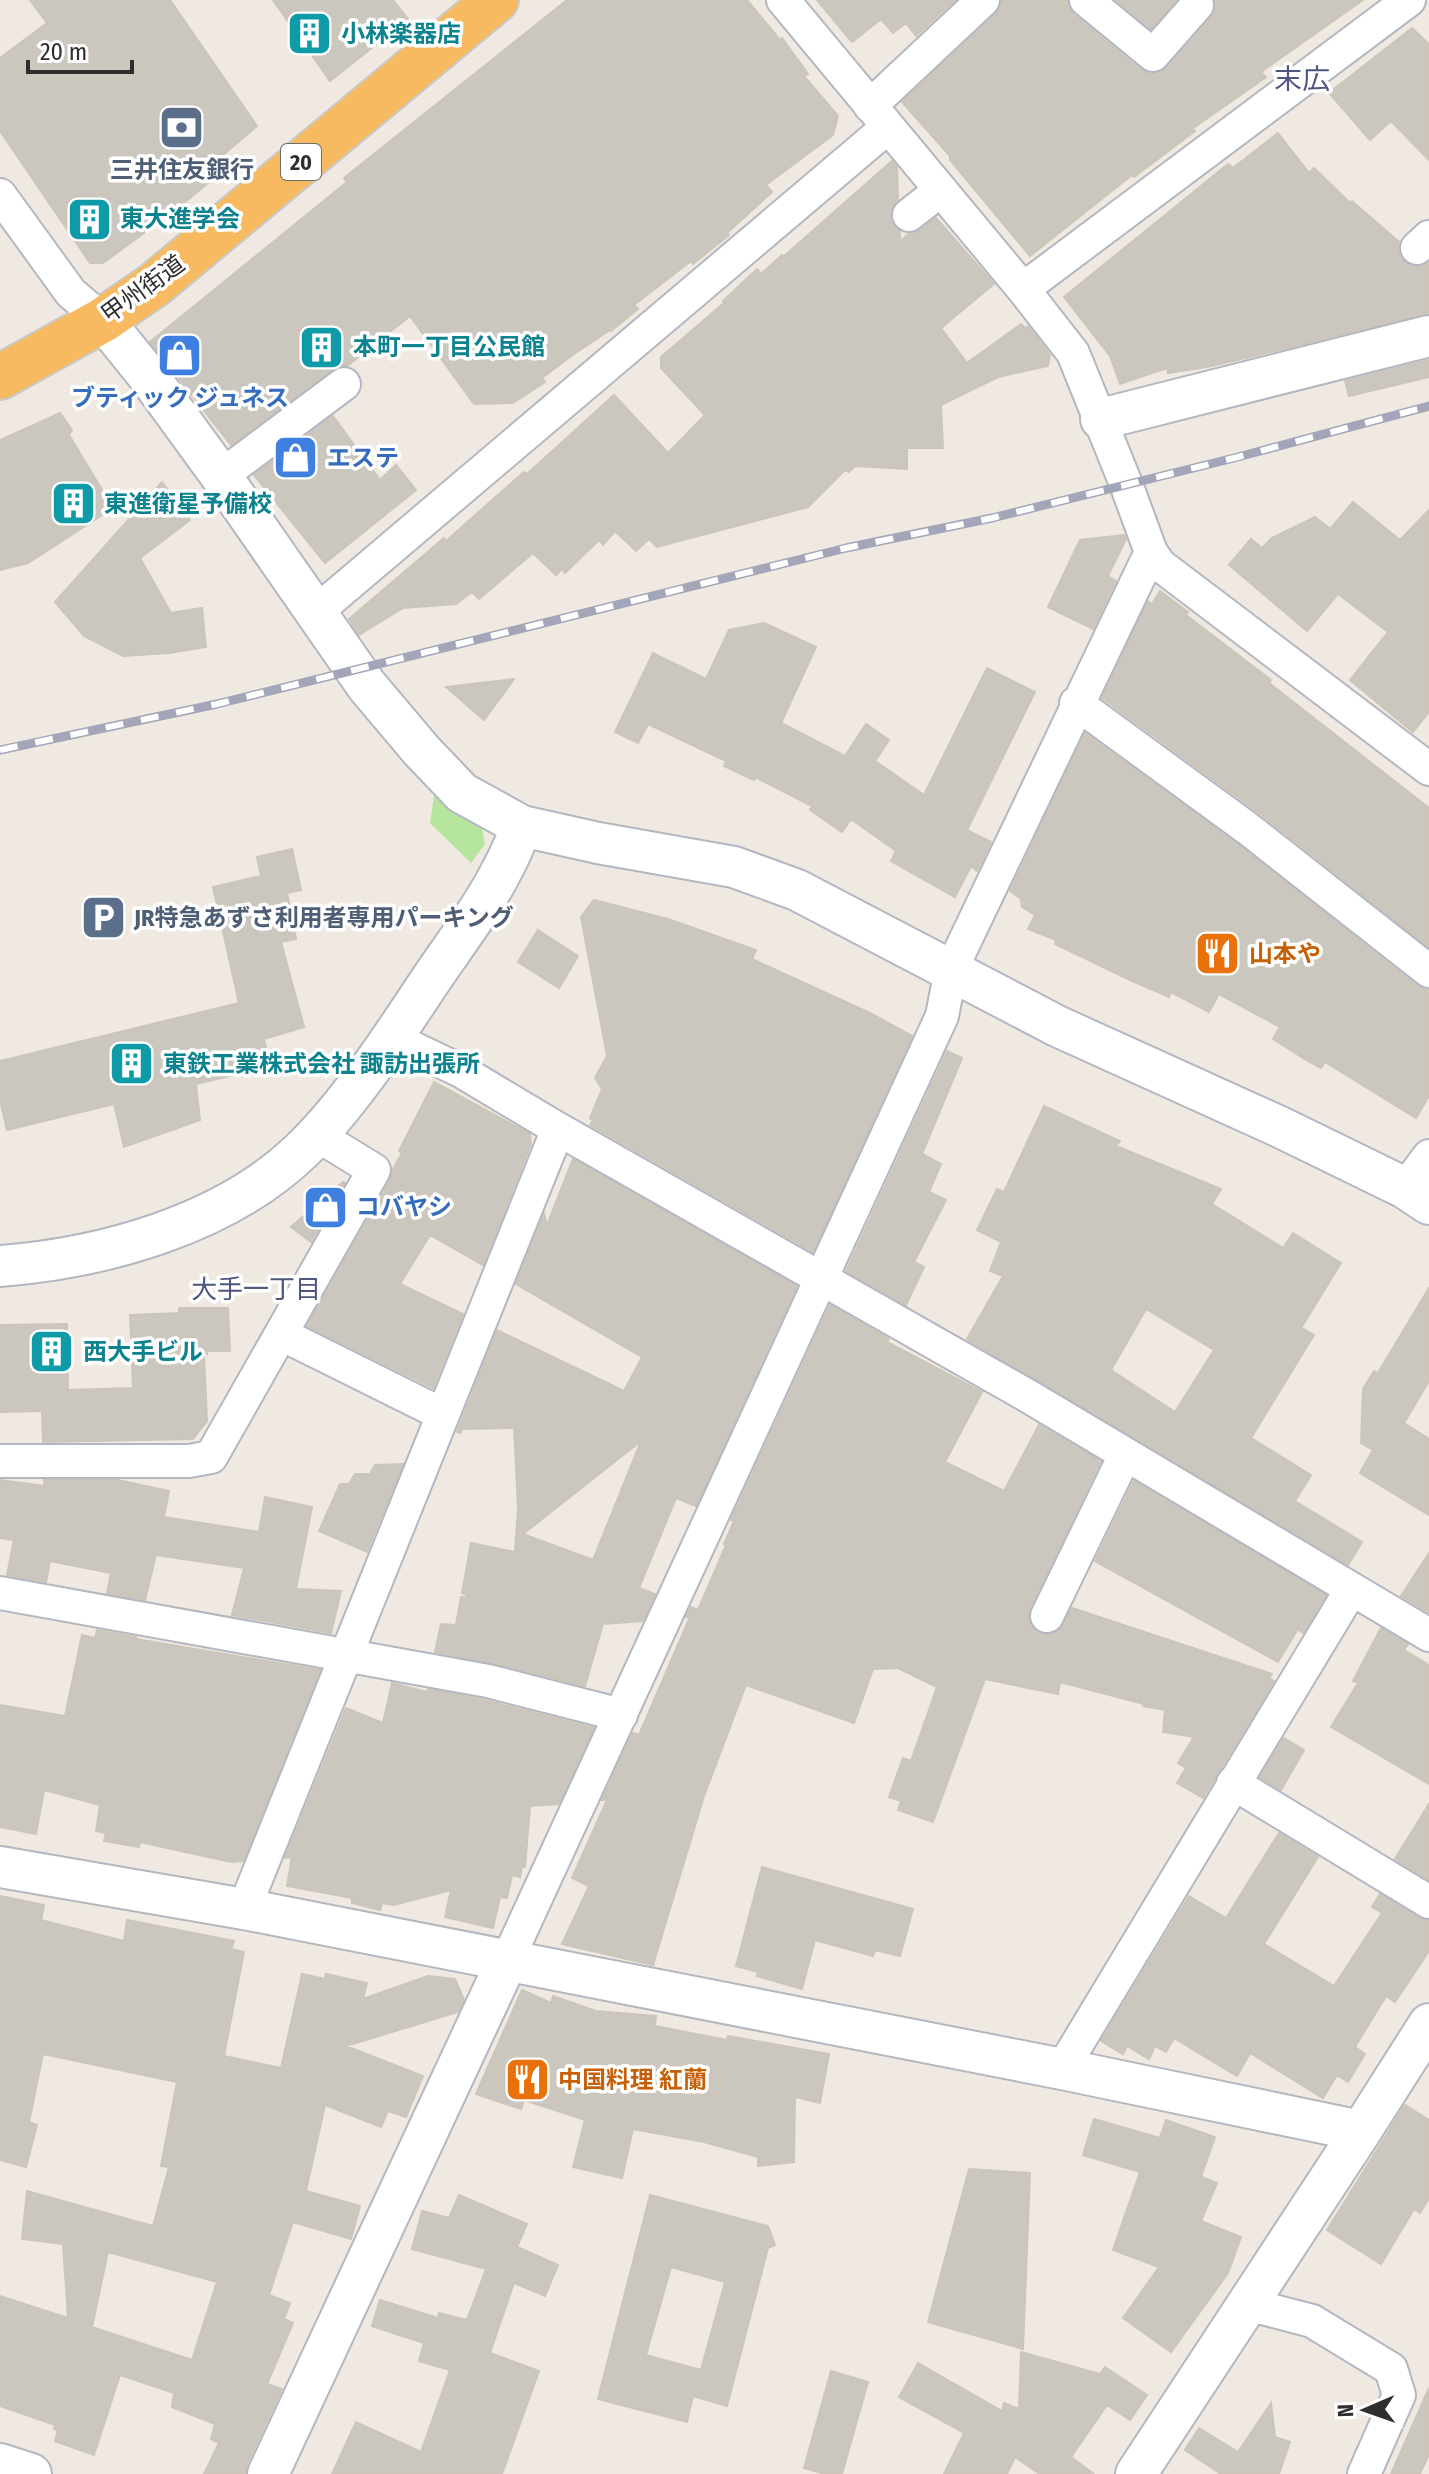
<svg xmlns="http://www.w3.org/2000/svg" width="1429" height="2474" font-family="'Fira Sans Condensed','Noto Sans JP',sans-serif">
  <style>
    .green { fill: #b6e59e }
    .building { fill: #cbc7bf; stroke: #cbc5ba; stroke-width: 2; fill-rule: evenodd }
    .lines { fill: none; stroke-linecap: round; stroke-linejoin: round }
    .minor-casing { stroke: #b4b7c1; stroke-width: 36 }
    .tertiary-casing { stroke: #b4b7c1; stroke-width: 44 }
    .trunk-casing { stroke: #c9c9c9; stroke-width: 48 }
    .minor { stroke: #fff; stroke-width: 32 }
    .tertiary { stroke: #fff; stroke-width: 40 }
    .trunk { stroke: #f8ba60; stroke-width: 44 }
    .rail-casing { stroke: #a3a6b8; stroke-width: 9 }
    .rail { stroke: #fff; stroke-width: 6; stroke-dasharray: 18; stroke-linecap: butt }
    .labels { text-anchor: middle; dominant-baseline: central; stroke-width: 7; stroke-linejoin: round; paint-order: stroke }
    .shield { fill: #fff; stroke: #6d6d6d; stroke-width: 2 }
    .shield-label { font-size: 22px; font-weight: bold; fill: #2e2e2e }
    .culture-label { font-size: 24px; font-weight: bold; fill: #0d838f; stroke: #fff; text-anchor: start }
    .service-label { font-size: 24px; font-weight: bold; fill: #4e5e75; stroke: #fff }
    .street-label { font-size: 24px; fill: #2e2e2e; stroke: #fff }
    .shop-label { font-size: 24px; font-weight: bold; fill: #366cbe; stroke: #fff; text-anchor: start }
    .food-label { font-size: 24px; font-weight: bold; fill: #c56008; stroke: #fff; text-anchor: start }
    .neighbourhood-label { font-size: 26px; fill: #4d5680; stroke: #fff }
    .quarter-label { font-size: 28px; fill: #4d5680; stroke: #fff }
  </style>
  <rect width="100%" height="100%" fill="#efe9e1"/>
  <path class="green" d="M434,796L481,823L485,844L471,863L430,823Z"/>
  <path class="building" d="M30,0H170L257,126L223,155L232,163L178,208L103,263H90L0,131V58L47,23Z
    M273,0H393L408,19L330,81Z
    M567,0H747L780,40L782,38L808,74L804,76L838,116L833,135L766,185L772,192L727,233L729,235L693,264L691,261L634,305L638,309L611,331L610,330L574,354L542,378L545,382L513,403L474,404L410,316L347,366L333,369L231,445L150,342L347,182L344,178Z
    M817,0H955L916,36L906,23L893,33L881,19L852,42Z
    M1001,0H1067L1074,15L1141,70L1150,74L1160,73L1167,68L1211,18L1215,9V0H1363L1261,72L1266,77L1192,129L1195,131L1134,177L1132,175L1030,256L950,160V156L902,102L996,14Z
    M1116,0H1176L1151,29Z
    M1412,28L1429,44V160L1391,121L1370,140L1329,93Z
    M1278,133L1309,173L1314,168L1350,203L1352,201L1399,242L1398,251L1404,261L1412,266L1420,267L1429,263V314L1212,366L1168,373L1167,368L1120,384L1110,356L1064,297L1228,164L1233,168Z
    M892,161L897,167L898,199L892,207L890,217L894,226L900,231V242L908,234L921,230L936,218L994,284L941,328L967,363L1021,324L1025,328L1028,326L1050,355L1048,366L998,377L941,405L943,448H907V469L855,466L849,472L845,470L808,507L657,547L649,539L636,551L615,531L603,545L599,540L565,573L562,569L556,575L533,553L479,599L472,592L456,604L403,608L359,635L349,619L444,538L446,541L524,472L527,474L614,395L668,453L705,415L661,368V357L724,303L723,301L757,269L761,274L782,255L783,257Z
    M1429,360V377L1349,396L1345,381Z
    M60,413L72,430L69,435L113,508L28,563L0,570V440Z
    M333,416L380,480L396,465L416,490L325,563L254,475Z
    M162,482L190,520L140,558L171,613L202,608L206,647L169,653L123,656L84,636L55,602Z
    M1353,502L1400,540L1429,510V712L1413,732L1350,680L1388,632L1338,594L1307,631L1229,565L1251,539L1262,548L1272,538L1315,517L1330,529Z
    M1124,535L1126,539L1108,576L1116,581L1093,629L1048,607L1080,540Z
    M1160,591L1188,612L1186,615L1271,680L1269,683L1429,808V947L1259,813L1102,698L1148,601L1152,604Z
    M764,623L816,647L781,723L845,756L866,724L889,740L875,761L924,795L987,668L1035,692L967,830L991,842L977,871L971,866L955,897L891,861L896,851L851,819L842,832L810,810L812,806L755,777L754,780L724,766L726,761L648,724L638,743L615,732L653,653L706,679L729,630Z
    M514,679L484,720L446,687Z
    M1085,733L1236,843L1417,986L1429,990V1096L1416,1118L1325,1062L1321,1068L1306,1060L1273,1039L1280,1027L1219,994L1209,1012L1171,992L1169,997L1130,980L1055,944L1056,940L1028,929L1035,915L1022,907L1021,899L1010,891Z
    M292,849L301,890L287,893L296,939L281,942L304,1027L264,1039L268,1055L261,1056L264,1068L196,1084L200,1120L124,1147L114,1104L7,1130L0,1100V1061L239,1003L213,887L261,876L257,857Z
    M594,900L668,919L756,950L752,959L872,1014L912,1036L813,1252L590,1125L593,1120L590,1118L602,1089L595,1078L607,1056L581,917Z
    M538,930L578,956L559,988L518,962Z
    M947,1051L962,1058L922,1154L941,1164L929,1192L946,1200L914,1262L924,1267L906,1305L846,1271Z
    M434,1082L530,1134L531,1144L483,1265L430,1235L400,1284L463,1314L433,1388L307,1326L391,1179L393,1169L402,1153L399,1151Z
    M1044,1106L1120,1141L1116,1146L1221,1189L1212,1204L1283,1248L1293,1233L1341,1263L1301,1328L1314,1335L1251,1438L1311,1475L1295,1501L1362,1542L1348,1565L967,1339L1003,1276L990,1271L1001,1242L977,1230L997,1189L1004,1192ZM1146,1309L1214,1350L1175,1412L1111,1370Z
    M573,1159L797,1286L696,1506L676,1498L639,1588L655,1594L643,1621L603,1624L585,1686L493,1663L435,1652L441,1624L456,1625L461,1597L472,1598L462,1593L471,1543L515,1552L518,1508L514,1428L463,1429L460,1433L457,1432L497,1330L624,1391L642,1357L516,1284L544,1214L547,1225ZM641,1441L593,1560L523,1534Z
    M343,1182L345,1183L311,1242L291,1227Z
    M1429,1288V1381L1404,1423L1429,1439V1515L1360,1473L1373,1450L1361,1443L1363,1389L1374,1371L1378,1373Z
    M830,1305L889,1339L887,1342L982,1392L945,1462L1004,1491L1039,1425L1101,1461L1030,1608L1028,1618L1032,1627L1038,1633L1049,1635L1058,1631L1072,1608L1272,1674L1269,1678L1274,1681L1203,1798L1177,1783L1186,1768L1178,1763L1194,1737L1163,1732L1165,1710L1143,1706L1144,1704L1060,1682L1058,1694L985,1679L933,1822L898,1810L901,1801L889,1797L903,1758L911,1761L937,1687L898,1668L873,1669L854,1723L746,1685L704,1796L653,1965L562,1944L589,1886L572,1878L607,1800H602L633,1733L639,1735L690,1617H686L691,1607L698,1610L726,1545L724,1544L734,1521L731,1520Z
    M179,1308H228L230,1351H207V1354H204L207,1421L193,1439L43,1442L42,1411L0,1412V1325L67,1324L68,1390L133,1388L130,1315L179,1313Z
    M403,1464L367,1552L319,1531L340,1484H349L355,1474H370L375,1465Z
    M0,1480L45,1486L44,1480H118L169,1491L164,1517L259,1532L265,1497L312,1507L296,1589L341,1591L331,1633L232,1615L244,1568L156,1555L145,1600L107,1593L111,1573L50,1561L46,1582L7,1575L14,1540L0,1538Z
    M1134,1481L1326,1595L1303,1633L1298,1629L1278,1662L1095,1561Z
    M1429,1553V1611L1428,1612L1401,1596Z
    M1381,1628L1408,1644L1404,1650L1429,1665V1784L1331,1727L1358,1683L1353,1681Z
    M97,1630L136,1637V1639L320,1670L243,1861L231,1862L140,1842L139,1847L104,1841L106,1833L96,1831L100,1805L44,1790L36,1834L0,1827V1705L65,1716L82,1635L95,1638Z
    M392,1683L427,1692L428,1689L484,1700L594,1728L559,1804L530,1806L525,1867H522L520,1877L512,1875L507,1898L500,1897L493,1928L445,1917L451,1890L394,1905L382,1903L380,1910L352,1903V1898L287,1886L292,1857L285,1858L346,1708L383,1723Z
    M1284,1738L1304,1750L1281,1790L1260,1777Z
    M1429,1804V1880L1395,1859Z
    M1279,1833L1318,1857L1264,1944L1334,1986L1382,1913L1372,1907L1380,1894L1419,1918L1429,1921V1951L1395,2002L1386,1996L1355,2047L1365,2054L1348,2082L1337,2075L1323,2098L1250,2053L1237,2076L1174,2038L1166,2052L1155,2046L1149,2059L1127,2046L1123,2054L1101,2041L1189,1896L1226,1918Z
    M762,1867L913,1909L900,1956L875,1950L873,1956L815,1940L802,1989L757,1976L758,1972L736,1966Z
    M0,1896L44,1905L41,1920L124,1941L127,1920L234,1941L231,1949L244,1952L224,2056L281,2068L302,1974L325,1979L326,1974L367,1983L363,1999L428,1976L455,1979L464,2000L458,2012L346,2046L423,2076L406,2117L388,2111L381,2127L325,2105L306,2191L360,2206L351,2239L293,2222L269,2295L290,2303L284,2319L293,2323L267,2384L282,2389L247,2464L245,2474H204L219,2443L211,2439L215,2424L172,2407L174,2393L120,2375L94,2455L55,2441L58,2430L54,2429L55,2425L0,2406V2296L68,2318L63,2244L22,2239L27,2191L153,2226L169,2167L161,2166L177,2082L43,2054L29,2122L37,2125L26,2167L0,2160ZM108,2252L217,2282L192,2360L92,2327Z
    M522,1990L551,2003L553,1996L596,2011L656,2016L655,2026L727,2040L728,2036L829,2054L820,2103L795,2097L794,2162L758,2166V2157L704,2142L633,2129L622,2178L573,2167L585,2120L524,2100L521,2109L476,2094Z
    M1405,2105L1429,2120V2198L1420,2213L1414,2209L1381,2264L1327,2230Z
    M1094,2119L1160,2138L1166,2120L1215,2137L1201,2177L1217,2183L1201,2221L1241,2237L1228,2273L1171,2352L1123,2318L1159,2267L1113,2250L1140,2172L1083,2155Z
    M969,2169L1030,2173L1023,2349L928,2322Z
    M459,2195L527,2224L517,2247L558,2265L545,2296L514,2283L490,2353L539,2371L502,2474H332L356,2422L421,2452L450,2370L419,2361L424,2343L372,2326L380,2300L438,2318L439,2313L467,2320L486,2269L412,2249L422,2211L449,2218Z
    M650,2195L768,2226L775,2245L768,2248L727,2406L693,2396L687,2422L598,2399ZM671,2267L725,2282L701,2370L646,2355Z
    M1021,2352L1100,2374L1105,2367L1147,2395L1130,2420L1107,2405L1071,2457L1094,2474H1040L1015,2457L1007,2474H944L964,2433L899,2397L918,2363L1002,2411L1004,2403L1019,2409Z
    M831,2371L868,2382L842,2474H825L804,2468Z
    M1429,2388V2454L1420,2474H1391Z
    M1271,2403L1275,2437L1290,2442L1279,2474H1221L1185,2450L1199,2428L1238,2452Z"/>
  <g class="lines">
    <defs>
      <path id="minor" d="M783,0L1023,289L1073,353L1126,484L1151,552L1160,565L1429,769
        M1086,0L1153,55L1197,5
        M870,106L983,0
        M0,195L71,293L103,320
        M909,215L941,190
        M1417,248L1429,237
        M1023,289L1409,0
        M221,476L344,384
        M316,612L888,127
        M1076,703L1247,828L1429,971
        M392,1038L461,1071L558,1129L1028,1396L1429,1635
        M1405,1188L1429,1156
        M281,1334L442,1414
        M0,1461H189L211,1457L374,1170L317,1135
        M0,1593L488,1681L621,1715
        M1047,1616L1125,1455
        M1233,1783L1429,1902
        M244,1909L558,1129
        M507,1961L942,1016L951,970L1151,552
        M1062,2069L1351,1590
        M1247,2304L1312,2321L1391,2369L1399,2395L1364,2474"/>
      <path id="tertiary" d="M103,320L149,377L221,476L367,686L421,750L462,793L522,826L598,843L734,867L797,890L1057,1026L1280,1127L1405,1188L1429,1204
        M1101,419L1429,336
        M0,1266C103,1258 224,1225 301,1151C347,1107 391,1040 426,987C451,949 482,910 502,870C510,856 516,841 522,826
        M0,1867L244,1909L1062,2069L1361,2131
        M0,2464L31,2474
        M268,2474L507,1961
        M1136,2474L1361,2131L1429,2024"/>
      <path id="trunk" d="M0,377L103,320L154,285L496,0"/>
    </defs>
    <use href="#minor" class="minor-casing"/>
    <use href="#tertiary" class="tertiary-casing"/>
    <use href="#trunk" class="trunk-casing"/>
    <use href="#minor" class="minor"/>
    <use href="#tertiary" class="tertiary"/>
    <use href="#trunk" class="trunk"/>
    <defs>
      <path id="rail" d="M0,750L217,704L846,548L992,518L1234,458L1429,406"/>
    </defs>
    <use href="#rail" class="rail-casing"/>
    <use href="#rail" class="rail"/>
  </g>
  <defs>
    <symbol id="building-square" viewBox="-11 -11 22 22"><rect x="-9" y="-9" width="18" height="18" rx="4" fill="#0f9aa8" stroke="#fff"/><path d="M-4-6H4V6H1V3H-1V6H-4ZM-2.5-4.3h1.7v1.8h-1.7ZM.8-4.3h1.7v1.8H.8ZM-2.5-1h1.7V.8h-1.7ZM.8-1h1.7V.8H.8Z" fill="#fff"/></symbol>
    <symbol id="bank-square" viewBox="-11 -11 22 22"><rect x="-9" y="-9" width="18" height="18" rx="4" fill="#5c6f8a" stroke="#fff"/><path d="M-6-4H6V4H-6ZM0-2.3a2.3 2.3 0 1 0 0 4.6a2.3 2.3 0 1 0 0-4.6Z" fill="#fff"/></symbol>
    <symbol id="shop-square" viewBox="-11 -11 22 22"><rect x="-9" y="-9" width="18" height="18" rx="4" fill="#3f7fe0" stroke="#fff"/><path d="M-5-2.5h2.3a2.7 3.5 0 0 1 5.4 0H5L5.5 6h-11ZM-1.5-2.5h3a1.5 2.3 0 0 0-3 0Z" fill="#fff"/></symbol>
    <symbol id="parking-square" viewBox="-11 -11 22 22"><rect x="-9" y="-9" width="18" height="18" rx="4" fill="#5c6f8a" stroke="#fff"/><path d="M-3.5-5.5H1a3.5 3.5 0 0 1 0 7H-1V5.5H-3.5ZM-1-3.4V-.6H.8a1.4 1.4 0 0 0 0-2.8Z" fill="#fff"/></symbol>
    <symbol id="restaurant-square" viewBox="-11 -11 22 22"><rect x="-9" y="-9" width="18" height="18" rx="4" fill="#e8710a" stroke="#fff"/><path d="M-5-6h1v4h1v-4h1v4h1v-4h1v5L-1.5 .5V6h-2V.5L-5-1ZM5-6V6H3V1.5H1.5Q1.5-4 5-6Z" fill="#fff"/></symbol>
  </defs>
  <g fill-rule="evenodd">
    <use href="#building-square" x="284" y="8" width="51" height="51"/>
    <use href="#bank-square" x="156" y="102" width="51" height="51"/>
    <use href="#building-square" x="64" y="194" width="51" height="51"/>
    <use href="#building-square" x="296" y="322" width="51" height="51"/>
    <use href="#shop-square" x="154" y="330" width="51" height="51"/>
    <use href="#shop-square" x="270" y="432" width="51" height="51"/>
    <use href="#building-square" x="48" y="478" width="51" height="51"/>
    <use href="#parking-square" x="78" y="892" width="51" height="51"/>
    <use href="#restaurant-square" x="1192" y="928" width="51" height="51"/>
    <use href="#building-square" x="106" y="1038" width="51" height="51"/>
    <use href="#shop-square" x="300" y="1182" width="51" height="51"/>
    <use href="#building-square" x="26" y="1326" width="51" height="51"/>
    <use href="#restaurant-square" x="502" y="2054" width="51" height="51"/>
  </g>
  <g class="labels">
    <rect class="shield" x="281" y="144" width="40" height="36" rx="6"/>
    <g class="shield-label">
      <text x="301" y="162">20</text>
    </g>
    <g class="culture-label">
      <text x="341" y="34">小林楽器店</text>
      <text x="120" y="219">東大進学会</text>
      <text x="353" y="347">本町一丁目公民館</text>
      <text x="104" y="504">東進衛星予備校</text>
      <text x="163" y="1064">東鉄工業株式会社 諏訪出張所</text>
      <text x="83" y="1352">西大手ビル</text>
    </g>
    <g class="service-label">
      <text x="182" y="170">三井住友銀行</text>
      <text x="134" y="918" text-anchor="start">JR特急あずさ利用者専用パーキング</text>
    </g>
    <g class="street-label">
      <text transform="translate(143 289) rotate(-36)">甲州街道</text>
    </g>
    <g class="shop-label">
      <text x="180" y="398" text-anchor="middle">ブティック ジュネス</text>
      <text x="327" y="458">エステ</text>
      <text x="356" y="1207">コバヤシ</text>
    </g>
    <g class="food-label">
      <text x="1249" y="954">山本や</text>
      <text x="558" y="2080">中国料理 紅蘭</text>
    </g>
    <g class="neighbourhood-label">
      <text x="256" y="1289">大手一丁目</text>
    </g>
    <g class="quarter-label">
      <text x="1302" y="79">末広</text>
    </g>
  </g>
  <g transform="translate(1365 2410) rotate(268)" stroke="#ffffff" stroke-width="6" paint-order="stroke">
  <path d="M0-6L14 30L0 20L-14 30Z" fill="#2e2e2e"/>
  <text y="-12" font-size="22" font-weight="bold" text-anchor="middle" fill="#2e2e2e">N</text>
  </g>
  <path d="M28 60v12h104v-12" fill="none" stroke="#2e2e2e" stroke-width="4"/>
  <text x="40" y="60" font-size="24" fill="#2e2e2e" stroke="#ffffff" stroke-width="6" paint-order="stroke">20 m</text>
</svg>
